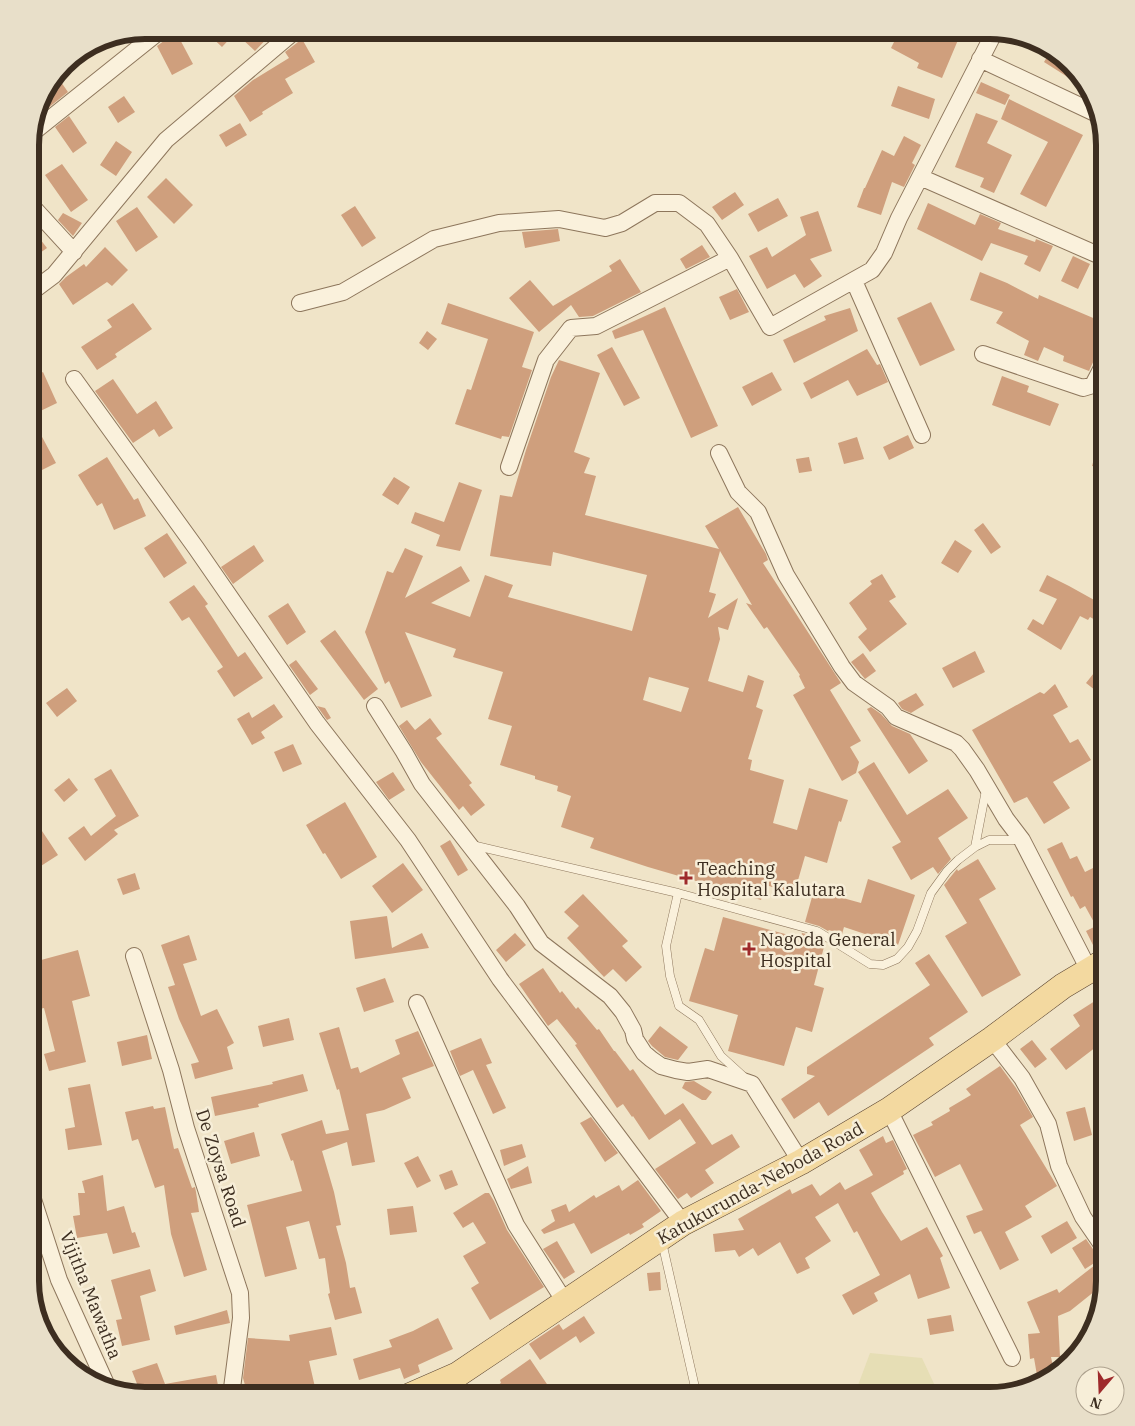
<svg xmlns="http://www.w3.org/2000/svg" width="1135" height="1426" font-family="'IBM Plex Serif',serif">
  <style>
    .farmland { fill: #e6deb5 }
    .building { fill: #cf9f7d; fill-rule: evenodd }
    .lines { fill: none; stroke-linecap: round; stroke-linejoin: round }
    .lane-casing { stroke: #8d765c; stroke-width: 9 }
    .street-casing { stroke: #8d765c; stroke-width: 18 }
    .primary-casing { stroke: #5b4430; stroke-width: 26 }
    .lane { stroke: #faf1dc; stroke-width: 8 }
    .street { stroke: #faf1dc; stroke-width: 16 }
    .primary { stroke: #f3d9a0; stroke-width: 25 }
    .poi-dot { fill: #9e2a2b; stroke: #f7eed8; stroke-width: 2 }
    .labels { text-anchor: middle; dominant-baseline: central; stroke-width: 5; stroke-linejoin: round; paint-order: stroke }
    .poi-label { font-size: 18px; fill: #3d2e20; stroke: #f7eed8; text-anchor: start }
    .street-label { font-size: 18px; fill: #3d2e20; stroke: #f7eed8 }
    .rim { fill: none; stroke: #3d2e20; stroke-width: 6 }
  </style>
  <rect width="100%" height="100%" fill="#f0e4c8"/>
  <path class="farmland" d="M870,1353L922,1358L936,1388L966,1392L972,1396H854Z"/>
  <path class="building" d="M204,30H238L222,47Z
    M247,30H275L255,51L240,37Z
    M900,30H934L958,40L942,78L917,68L919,63L891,48Z
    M176,32L193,64L172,75L157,46Z
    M302,39L315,62L285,79L293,93L262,112L263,114L250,122L234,96L253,80L289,58L285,52Z
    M1052,49L1086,81L1087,85L1085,88L1044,62Z
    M56,75L68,92L43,112L39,105L42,94Z
    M981,82L1010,95L1005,105L976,93Z
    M898,86L935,99L929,119L891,106Z
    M124,96L135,112L118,123L108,107Z
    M1009,99L1083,135L1046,207L1020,194L1048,142L1001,119Z
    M976,113L998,121L987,143L1012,155L994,193L980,187L984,178L955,167Z
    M69,116L87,143L73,153L55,127Z
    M240,123L247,135L226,147L219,135Z
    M904,136L921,145L912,163L915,165L904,187L892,182L881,215L857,207L864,188H865L882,150L894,156Z
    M116,141L132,152L116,176L100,165Z
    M62,164L88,200L71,212L45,175Z
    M166,178L193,205L174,224L147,197Z
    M735,192L744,205L722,220L712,207Z
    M778,198L788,216L758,232L748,214Z
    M928,203L975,225L980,214L1001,223L998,229L1035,242L1036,239L1053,246L1040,272L1024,264L1028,256L991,243L982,261L917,229Z
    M355,206L376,238L362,247L341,215Z
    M137,207L158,237L136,252L116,221Z
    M818,211L832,251L810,259L822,276L804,288L795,274L767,289L749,256L767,247L772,257L806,235L800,217Z
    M63,213L82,223L73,236L58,220Z
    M30,226L47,248L30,260Z
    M558,229L560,241L525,248L522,232Z
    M702,245L710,257L686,269L680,259Z
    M105,247L128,270L112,286L107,282L73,305L59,284L66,277L84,264L86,267Z
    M1073,256L1090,264L1078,289L1061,281Z
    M620,259L641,292L593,316L579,317L571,305L539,332L509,298L530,280L553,306L612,271L609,266Z
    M980,272L1007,283L1038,299L1039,295L1105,323V336L1089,371L1063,361L1064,356L1044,347L1038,361L1024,355L1029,341L996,323L1003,312L970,300Z
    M737,289L749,312L730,320L719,297Z
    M931,302L955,350L920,366L897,318Z
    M133,303L152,329L115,354L117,357L97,370L81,347L112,327L107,320Z
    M448,303L534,332L522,367L532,370L509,437L502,436L501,439L455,424L467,389L471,390L488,339L441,324Z
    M665,307L718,426L691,438L643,330L615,339L612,331Z
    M850,308L858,331L794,363L783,340L826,320L824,316Z
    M427,331L437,339L428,350L419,343Z
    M612,347L640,398L624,406L597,355Z
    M867,349L877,365L880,364L888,382L857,396L848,380L811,399L803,383Z
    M559,360L600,373L574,452L590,458L584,473L596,476L585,515L719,549L705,526L738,507L766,554L768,560L763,563L841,683L830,690L861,741L850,747L859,762L856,773L842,781L793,695L805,688L799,676L800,675L767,627L764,629L746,603L752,605L720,551L709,592L716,594L708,618L738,598L728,630L718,627L720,639L708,681L743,692L748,675L764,681L756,707L763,710L748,759L752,760L750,770L784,780L773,823L797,830L809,788L848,800L841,822L839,821L827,863L805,856L794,894L766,885L761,900L648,867L590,848L594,838L561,827L571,796L557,791L558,786L535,779V776L500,765L512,726L488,719L503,672L453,657L456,649L405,632L432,696L401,708L389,681L385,684L365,632L387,571L393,573L405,548L423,556L405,598L461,566L470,581L431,603L470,617L485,575L513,585L508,597L632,631L647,575L553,552L551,566L490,556L500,495L512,497L526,450L551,377ZM649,677L689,688L681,712L643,700Z
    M43,372L57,403L30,416V378Z
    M772,372L782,390L752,406L742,387Z
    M1002,376L1029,386L1027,392L1059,404L1050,426L992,405Z
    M113,379L137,414L156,401L173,428L159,437L154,429L133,443L95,391Z
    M1101,434H1105V469L1092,466Z
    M41,435L56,463L30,476V440Z
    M908,435L914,448L889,460L883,447Z
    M857,437L864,459L844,464L838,443Z
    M107,457L134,500L138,498L146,516L114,530L102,503L97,506L78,475Z
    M809,457L812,471L799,473L796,459Z
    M394,477L410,487L398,505L382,495Z
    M459,482L482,490L460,551L436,546L440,535L411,523L415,512L444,522Z
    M983,523L1001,547L991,554L974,530Z
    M167,533L187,563L164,578L144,548Z
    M955,540L972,551L958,573L941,563Z
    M254,545L264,561L233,584L221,567Z
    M882,574L896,597L889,601L907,624L870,652L858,637L867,629L849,603L872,584L870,581Z
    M1047,575L1069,586L1105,606L1097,621L1090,617L1088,620L1080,616L1061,650L1027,629L1033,619L1043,625L1057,599L1039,591Z
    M194,585L208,604L205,606L238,657L245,652L263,678L234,697L217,671L223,667L189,617L182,621L169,602Z
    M288,603L306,632L287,645L268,616Z
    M335,630L378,689L364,700L320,641Z
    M975,651L985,672L953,688L942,668Z
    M863,653L876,671L865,679L851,662Z
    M1105,659V698L1086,683Z
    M296,660L318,689L310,695L289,665Z
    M1055,684L1068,707L1053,715L1070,743L1078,739L1091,760L1053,782L1070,808L1044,824L1027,797L1014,803L972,730L1040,692L1044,694Z
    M67,688L77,701L57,717L46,703Z
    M916,693L924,705L911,713L902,709L898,703Z
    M274,704L283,717L261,732L265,738L252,745L237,719L249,712L252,718Z
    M317,706L325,708L331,718L327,720Z
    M871,707L881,714L892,726L910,734L928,761L909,774L867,709Z
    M430,718L442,734L436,738L472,783L469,785L485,805L471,816L463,806L459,810L421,762L399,726L407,720L415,730Z
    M293,744L302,764L283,772L274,752Z
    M874,762L907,815L948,789L968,818L938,838L951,859L938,874L933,867L911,880L892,847L901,842L858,772Z
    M111,769L139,816L114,830L118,834L85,861L68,838L84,826L91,836L116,816L94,779Z
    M393,772L405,790L389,800L376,782Z
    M69,778L78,790L64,802L54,790Z
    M345,802L377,857L341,879L325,853L323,854L306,825Z
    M30,813L58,855L30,873Z
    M450,840L468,870L458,876L440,846Z
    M1062,842L1070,859L1077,856L1085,872L1097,866L1105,883V941L1104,939L1093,945L1086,931L1096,926L1085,906L1080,909L1073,896L1071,897L1047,849Z
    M978,859L996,889L979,899L1021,975L982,997L945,936L967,923L944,885L957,869L958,871Z
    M403,863L423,890L392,913L372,886Z
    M135,873L140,889L123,895L117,879Z
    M868,879L915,895L898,945L844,927L842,934L829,930L828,931L819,926L805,922L814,890L861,903Z
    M583,894L628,941L622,946L642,967L626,982L613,969L604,977L567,938L579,926L564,912Z
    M387,916L392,948L422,933L429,948L355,959L350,921Z
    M723,917L800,938L802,933L815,936L825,943L814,985L824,988L812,1032L796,1027L784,1066L728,1051L738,1015L689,1001L705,948L714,951Z
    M515,933L526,945L506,962L496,950Z
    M189,935L197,960L183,964L201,1016L217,1009L234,1043L227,1047L233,1069L195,1079L191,1064L199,1062L179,1019L168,987L175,985L161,945Z
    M78,950L90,996L72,1001L86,1062L49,1071L44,1054L55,1051L44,1008L30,1011V963Z
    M929,954L968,1012L929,1038L934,1045L828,1116L819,1102L794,1119L781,1099L815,1076L807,1074V1067L930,985L915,963Z
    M543,968L560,993L562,991L576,1009L578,1007L597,1030L599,1029L614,1051H615L630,1071L633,1069L665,1115L683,1103L712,1145L732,1134L740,1147L705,1170L714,1183L691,1198L687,1193L678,1199L655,1169L696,1143L680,1119L649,1140L633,1116L632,1117L623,1104L617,1108L575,1045L577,1044L557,1019L548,1026L519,984Z
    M385,978L394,1002L364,1012L356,988Z
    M1098,999L1105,1011V1064L1096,1047L1066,1070L1050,1049L1080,1026L1073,1015Z
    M289,1018L294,1040L263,1047L258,1026Z
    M660,1026L688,1047L678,1060L665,1057L652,1046L648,1041Z
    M339,1027L351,1069L358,1067L360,1073L400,1054L395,1040L418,1031L434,1066L402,1078L411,1098L384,1110L366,1114L375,1162L352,1166L347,1142L322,1151L334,1192L341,1225L336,1226L346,1263L350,1288L355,1287L362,1313L335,1320L328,1294L330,1293L325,1258L319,1259L309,1221L286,1227L297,1269L265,1277L247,1205L302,1191L293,1160L291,1161L281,1134L322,1120L326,1134L349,1130L339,1089L337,1090L319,1033Z
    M147,1035L152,1059L122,1066L117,1042Z
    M481,1038L492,1063L486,1065L506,1108L493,1114L473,1070L460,1076L450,1051Z
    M1032,1040L1047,1059L1035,1068L1020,1049Z
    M1000,1066L1016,1088L1033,1117L1020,1125L1057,1186L1025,1206L1032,1217L1005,1232L1019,1260L1000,1270L981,1231L974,1234L966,1216L983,1210L960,1164L935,1177L913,1135L933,1125L931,1122L950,1111L949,1108L971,1095L966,1089Z
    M303,1074L308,1091L258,1104L259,1107L215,1116L211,1097L273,1084L272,1082Z
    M694,1081L712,1092L706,1100H702L682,1088L685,1082Z
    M90,1084L102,1145L68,1150L65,1129L75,1127L68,1088Z
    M153,1106L154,1109L165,1107L174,1149L178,1148L192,1188L195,1187L196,1192L199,1212L191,1213L207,1270L184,1277L171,1234L164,1185L155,1188L138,1139L132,1141L125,1112Z
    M1085,1107L1092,1135L1074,1141L1066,1112Z
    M591,1117L618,1153L605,1162L580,1123Z
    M254,1132L260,1156L231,1164L224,1141Z
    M883,1136L886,1143L893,1140L907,1169L903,1171L904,1174L871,1193L882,1212L901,1241L927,1227L943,1256L940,1258L950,1288L918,1299L910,1274L874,1293L878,1301L853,1315L842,1295L880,1275L857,1231L854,1233L838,1203L815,1217L831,1241L805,1258L810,1268L797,1274L780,1242L758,1256L753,1248L739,1257L735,1250L715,1252L713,1234L744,1230L738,1219L790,1189L792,1194L812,1184L820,1196L840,1182L845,1190L873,1175L859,1150Z
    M522,1144L526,1157L504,1166L500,1150Z
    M418,1156L431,1181L417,1188L404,1163Z
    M528,1166L532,1183L511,1189L507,1179Z
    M452,1170L458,1185L445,1190L439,1175Z
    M103,1175L107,1211L124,1206L132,1233L135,1232L140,1247L113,1254L107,1233L77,1238L73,1216L80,1215L78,1193H85L82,1181Z
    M638,1180L661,1211L642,1224L644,1227L630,1235L629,1233L591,1254L574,1223L544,1234L541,1230L555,1221L551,1210L566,1204L569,1212L594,1195L596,1198L619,1185L622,1191Z
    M485,1193H489L494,1201L507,1230L544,1287L490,1320L471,1288L479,1283L463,1256L486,1243L473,1222L463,1228L453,1213Z
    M413,1206L417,1232L390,1235L387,1209Z
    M1067,1221L1077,1238L1051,1254L1041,1236Z
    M1086,1239L1097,1255L1102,1258L1085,1269L1072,1248Z
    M557,1241L575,1272L564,1279L543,1249Z
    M1095,1265L1105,1278V1283L1070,1311L1058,1316L1060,1357H1051L1055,1376L1038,1381L1034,1358L1030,1359L1028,1334L1040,1333L1027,1302L1057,1289L1059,1293Z
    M150,1269L156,1291L140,1296L150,1340L122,1346L116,1320L122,1319L111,1280Z
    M660,1272L661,1290L649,1291L647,1273Z
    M227,1310L230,1323L176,1335L174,1326Z
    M951,1315L954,1331L930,1335L927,1319Z
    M584,1316L595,1333L580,1343L576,1336L540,1360L529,1344L559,1324L563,1330Z
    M438,1318L453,1349L418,1365L420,1372L404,1379L400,1368L359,1380L353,1359L392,1347L389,1340L413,1331Z
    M331,1327L337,1355L309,1361L317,1396H248L243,1378L248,1338L290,1341L289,1335Z
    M530,1359L555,1396H482L501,1383L500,1380Z
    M157,1363L165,1384L216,1375L220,1396H144L134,1393V1390L139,1389L132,1371Z"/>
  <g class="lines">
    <defs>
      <path id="lane" d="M472,845L678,893L817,931L870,964L883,965L897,959L908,947L917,931L931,893L947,871L958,860L975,847L989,840H1022
        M975,847L986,790
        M678,893L666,946L670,976L679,1006L699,1020L721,1056L743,1076
        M662,1242L697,1396"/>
      <path id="street" d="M980,59L1095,113
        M31,134L161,30
        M920,177L1105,258
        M30,204L74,252
        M854,281L922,435
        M30,293L54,275L166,140L296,30
        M300,303L343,292L434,239L499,223L559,219L605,228L622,223L655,203H679L707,224L730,258L770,327L872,270L884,253L899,218L992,37L993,30
        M983,354L1083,388L1093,385L1105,362
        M74,379L196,548L317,723L408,840L500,979L683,1223
        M719,453L738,492L758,512L786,575L842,667L854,683L888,707L896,717L956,743L962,749L977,770L1006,819L1022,840L1089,970
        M509,467L546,360L571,328L596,326L730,258
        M375,706L404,752L422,784L517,906L541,943L610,996L623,1012L633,1030L635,1039L644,1053L651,1059L661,1066L676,1070L688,1072L708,1069L752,1084L801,1162
        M134,956L171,1070L186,1128L240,1293L241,1318L231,1396
        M417,1003L516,1225L565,1302
        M992,1039L1022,1078L1048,1124L1059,1166L1083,1217L1105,1249
        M889,1110L1012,1358
        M30,1190L59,1280L107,1386"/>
      <path id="primary" d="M409,1396L457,1375L683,1223L801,1162L889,1110L992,1039L1063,986L1105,961"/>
    </defs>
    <use href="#lane" class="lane-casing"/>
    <use href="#street" class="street-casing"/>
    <use href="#primary" class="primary-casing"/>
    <use href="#lane" class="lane"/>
    <use href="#street" class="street"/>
    <use href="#primary" class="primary"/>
  </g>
  <g class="poi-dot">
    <path d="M683.5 870.5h5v5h5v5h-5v5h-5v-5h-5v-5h5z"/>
    <path d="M746.5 941.5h5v5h5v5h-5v5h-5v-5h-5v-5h5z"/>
  </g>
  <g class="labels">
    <g class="poi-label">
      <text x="697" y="868">Teaching<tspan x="697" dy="21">Hospital Kalutara</tspan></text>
      <text x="760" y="939">Nagoda General<tspan x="760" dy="21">Hospital</tspan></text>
    </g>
    <g class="street-label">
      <text transform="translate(221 1168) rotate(72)">De Zoysa Road</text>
      <text transform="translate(760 1183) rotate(-29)">Katukurunda-Neboda Road</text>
      <text transform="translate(91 1295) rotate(68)">Vijitha Mawatha</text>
    </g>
  </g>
  <path d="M0 0H1135V1426H0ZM145 39H990A106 106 0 0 1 1096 145V1281A106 106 0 0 1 990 1387H145A106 106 0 0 1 39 1281V145A106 106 0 0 1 145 39Z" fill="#e8dfc9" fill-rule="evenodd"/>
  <path class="rim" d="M145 39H990A106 106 0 0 1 1096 145V1281A106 106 0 0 1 990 1387H145A106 106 0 0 1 39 1281V145A106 106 0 0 1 145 39Z"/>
  <g transform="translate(1100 1391) rotate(199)"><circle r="24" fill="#f7eed8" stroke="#ada18e"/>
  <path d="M0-4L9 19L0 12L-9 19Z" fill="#9e2a2b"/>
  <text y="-8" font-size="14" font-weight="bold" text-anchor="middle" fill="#3d2e20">N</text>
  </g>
</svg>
